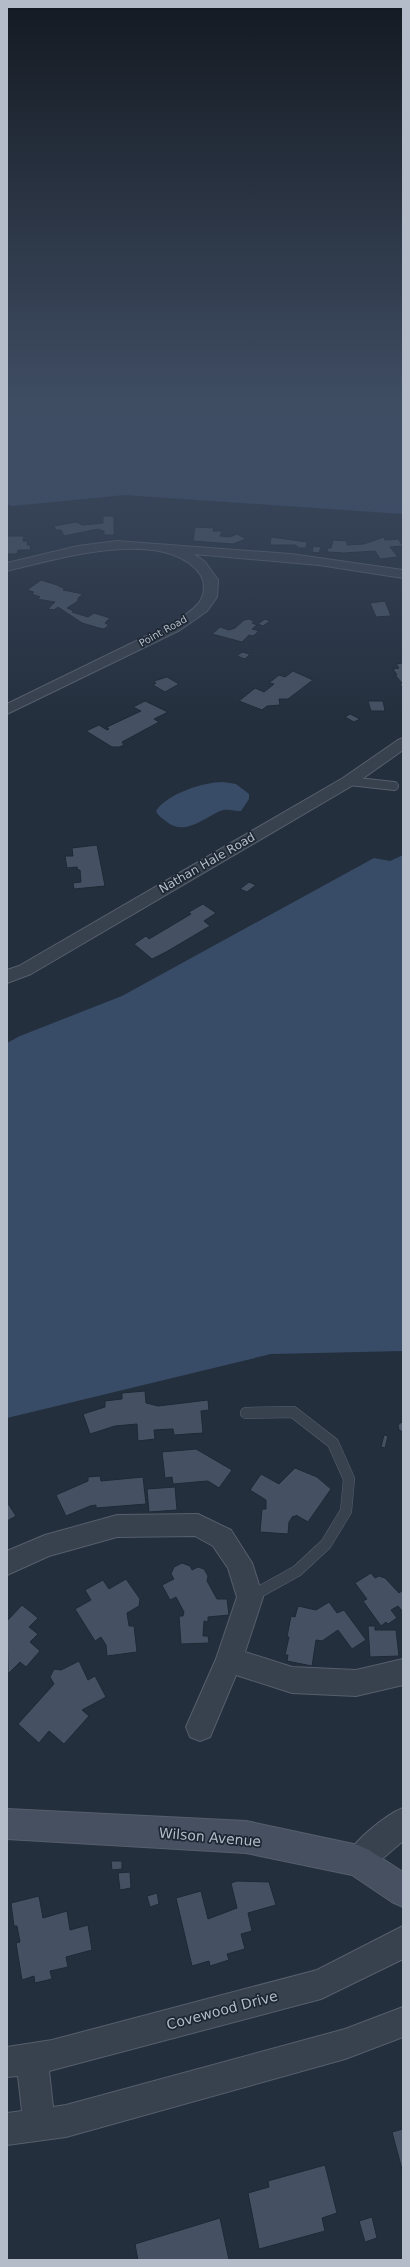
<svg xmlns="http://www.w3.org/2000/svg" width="410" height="2267" font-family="'DejaVu Sans',sans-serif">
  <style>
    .water { fill: #394c67 }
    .building { fill: #455162; stroke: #1f2835 }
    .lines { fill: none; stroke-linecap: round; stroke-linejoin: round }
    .lane-far1-casing { stroke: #565f6c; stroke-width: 10 }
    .lane-casing { stroke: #565f6c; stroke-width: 12 }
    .street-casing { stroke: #565f6c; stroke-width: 2 }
    .secondary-casing { stroke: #565f6c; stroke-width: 2 }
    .lane-far1 { stroke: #38414e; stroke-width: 8 }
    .lane { stroke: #38414e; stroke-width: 11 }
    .street { fill: #38414e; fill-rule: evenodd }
    .secondary { fill: #465061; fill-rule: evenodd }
    .labels { text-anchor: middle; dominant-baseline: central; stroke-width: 3.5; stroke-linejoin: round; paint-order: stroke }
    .far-street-label { font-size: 10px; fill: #b4bcc9; stroke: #1d2633 }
    .street-label { font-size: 12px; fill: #b4bcc9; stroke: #1d2633 }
    .near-street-label { font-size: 14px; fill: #b4bcc9; stroke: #1d2633 }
  </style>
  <rect width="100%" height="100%" fill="#242f3e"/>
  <path class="water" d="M7,401H403V514L125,495L12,506L7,504Z
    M223,782L236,784L249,794V799L241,811C234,811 227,808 220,811C203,819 184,836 167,822C162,818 158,816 156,811C167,794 203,782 223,782Z
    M403,855V1351L271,1354L7,1418V1043L20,1036L122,996L374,858L390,861Z"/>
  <path class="building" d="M103,516H114V535H104V531L98,529L64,536L61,530H56L54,526L76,522L83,525L103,523Z
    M195,527L214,528L213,531H222L220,536L230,537L237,534L246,539L233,544L193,541Z
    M7,534L8,536H24L23,541H28L27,545H31L30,550H18L17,554H7Z
    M271,537L307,542L306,548H299L295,545H270Z
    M384,537L385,540L398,539L403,546L390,547L398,557L380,559L375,551L344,553L328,552L327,550V548H331L333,540L347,541V545L364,544Z
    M313,546L321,547L319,553L312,552Z
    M41,580L57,585L65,589L63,590L83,594L78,598V601L67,608L74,611L72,612L88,617L94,613L110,618L105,623L109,625L104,629L99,628L82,623L58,607L54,610L48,609L55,602L37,599L40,597L32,594L34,592L27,590Z
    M385,601L391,616L376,617L370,603Z
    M249,619L254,621L252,623L257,625L252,629L259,631L253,636L249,635L242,642L212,634L220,627L229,630L235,628L244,620Z
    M265,619L270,621L263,626L258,624Z
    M242,652L250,654L245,659L237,656Z
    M403,663V689L400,684L402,683L395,675H397L393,669L399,668L396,664Z
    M293,671L313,680L288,699H279L280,705L267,706L262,710L239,701L255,688L264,692L274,684L269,683L279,675L285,677Z
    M167,677L179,684L165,692L153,685L156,683L154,681Z
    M145,701L168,712L154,719L159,722L122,742L124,745L119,747H112L86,731L99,725L107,730L109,729L107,727L141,711L133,707Z
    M368,701H383L385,711H371Z
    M350,714L360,719L354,722L345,717Z
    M97,845L105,886L74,889L73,883L81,882L80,870H78L77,867L67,868L65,856H73L72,848Z
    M249,882L256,885L247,892L240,889Z
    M203,904L216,913L204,921L210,926L166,952L152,959L134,944L146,936L149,939L191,914L189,912Z
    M145,1391L146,1403L158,1406L208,1400L209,1410L201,1411L203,1433L174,1435L173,1429H171L154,1430L155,1439L138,1441L137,1424L115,1426L90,1434L83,1414L105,1407V1401L122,1399V1393Z
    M402,1422H403V1432L399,1430L398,1425Z
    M384,1435L388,1436L385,1448L381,1447Z
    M196,1449L232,1470L219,1488L208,1481L173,1484L172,1477L165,1478L162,1452Z
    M295,1468L317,1477L331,1489L308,1522L296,1515L295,1517L293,1516L289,1522L288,1534L260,1532L262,1509H266V1500L250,1490L261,1474L279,1484Z
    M100,1476L101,1481L143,1477L146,1504L96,1508V1505L90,1506L66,1516L56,1495L88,1481V1477Z
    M175,1487L177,1510L149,1512L147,1489Z
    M7,1502L16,1516L7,1521Z
    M182,1563L190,1566L192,1570L198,1567L204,1569L208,1576L207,1581L217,1599H227L229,1615L208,1617V1622L204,1621L203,1636H208L209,1643L181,1644L179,1616H183L184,1612L176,1597L170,1600L162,1585L174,1579L171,1574L174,1567Z
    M371,1573L375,1578L379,1576L385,1578L399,1593L403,1590V1612L398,1606L391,1610L397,1618L388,1624L386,1622L381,1626L363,1601L367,1599L355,1583Z
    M126,1579L140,1599L139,1606L127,1613L129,1626H134L137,1652L107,1656L106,1645L101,1637L95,1641L75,1609L91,1600L85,1590L103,1580L109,1589Z
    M329,1602L337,1613L344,1610L366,1640L352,1649L338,1630L322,1641L316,1640L312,1666L287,1661L288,1655H285L289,1637H287L291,1616L295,1617L298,1606L316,1610Z
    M22,1605L38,1618L29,1627L38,1634L30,1642L40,1651L26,1667L20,1662L8,1674L7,1621Z
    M368,1626H375V1630H396L399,1656L370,1657Z
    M79,1661L88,1680L95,1676L106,1697L82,1710L89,1716L64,1744L49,1731L39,1743L18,1724L54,1684L50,1677L54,1669L61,1670Z
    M111,1861H122V1869L112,1870Z
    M130,1872L131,1888L120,1890L118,1873Z
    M237,1881L269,1882L276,1905L248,1913L252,1931L241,1934L245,1949L227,1954L229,1960L210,1966L209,1961L192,1966L176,1898L201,1891L208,1919L237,1908L231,1883Z
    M157,1893L159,1904L150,1907L147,1896Z
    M39,1896L43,1918L67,1911L70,1930L88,1925L92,1950L66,1957L68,1967L50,1971L52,1979L35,1983L34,1976L22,1980L16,1943L20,1942L17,1926H14L11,1903Z
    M403,2129V2173L392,2132Z
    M325,2165L337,2213L322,2218L325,2231L259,2249L248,2193L269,2187L268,2181Z
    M372,2217L377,2238L365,2242L359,2221Z
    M220,2218L229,2260H138L135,2244Z"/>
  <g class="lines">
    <defs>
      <path id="lane-far1" d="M349,781L394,786"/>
      <path id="lane" d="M246,1413L293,1412L333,1443L349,1479L346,1511L326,1544L297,1571L250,1597"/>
      <path id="street" d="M117,541L291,554L403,570V578L319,565L194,554L205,562L218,580L217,597L207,611L180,630L7,714V704C48,684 89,664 130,644C152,633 180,623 198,604C205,596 206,583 200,574C165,526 56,559 7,571V563L78,546Z
        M403,738V750L355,784L31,974L7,983V970L19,966L343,778L398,740Z
        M198,1514L231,1530L252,1563L263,1597L245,1652L292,1667L356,1670L403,1659V1685L356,1696L292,1693L236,1675L210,1737L200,1741L190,1737L186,1727L216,1659L237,1597L228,1568L213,1546L195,1536L117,1537L49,1556L7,1575V1551L45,1535L117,1515Z
        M403,1808V1841L368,1871L358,1875L348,1871L344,1861C351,1843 385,1815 403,1808Z
        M403,1926V1959L321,1999L49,2071L53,2107L66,2105L345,2029L403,2007V2037L345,2059L66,2137L7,2145V2113L22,2111L18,2076L7,2077V2047L52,2040L317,1970Z"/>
      <path id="secondary" d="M7,1809L246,1821L358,1845L369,1850L403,1872V1907L392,1902L352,1875L246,1853L7,1839Z"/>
    </defs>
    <use href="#lane-far1" class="lane-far1-casing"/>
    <use href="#lane" class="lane-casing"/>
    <use href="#street" class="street-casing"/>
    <use href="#secondary" class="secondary-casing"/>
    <use href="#lane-far1" class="lane-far1"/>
    <use href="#lane" class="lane"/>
    <use href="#street" class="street"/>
    <use href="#secondary" class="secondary"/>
  </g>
  <linearGradient id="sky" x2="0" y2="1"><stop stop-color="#141a22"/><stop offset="0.56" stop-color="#3f4d63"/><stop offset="1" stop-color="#3f4d63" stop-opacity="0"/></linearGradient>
  <rect width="410" height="719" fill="url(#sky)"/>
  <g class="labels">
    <g class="far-street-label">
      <text transform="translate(163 631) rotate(-29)">Point Road</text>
    </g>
    <g class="street-label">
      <text transform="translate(207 863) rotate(-30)">Nathan Hale Road</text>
    </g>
    <g class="near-street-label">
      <text transform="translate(210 1837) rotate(5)">Wilson Avenue</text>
      <text transform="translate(222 2010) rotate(-15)">Covewood Drive</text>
    </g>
  </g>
  <rect width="410" height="2267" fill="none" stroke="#b4bcc9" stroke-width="16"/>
</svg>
